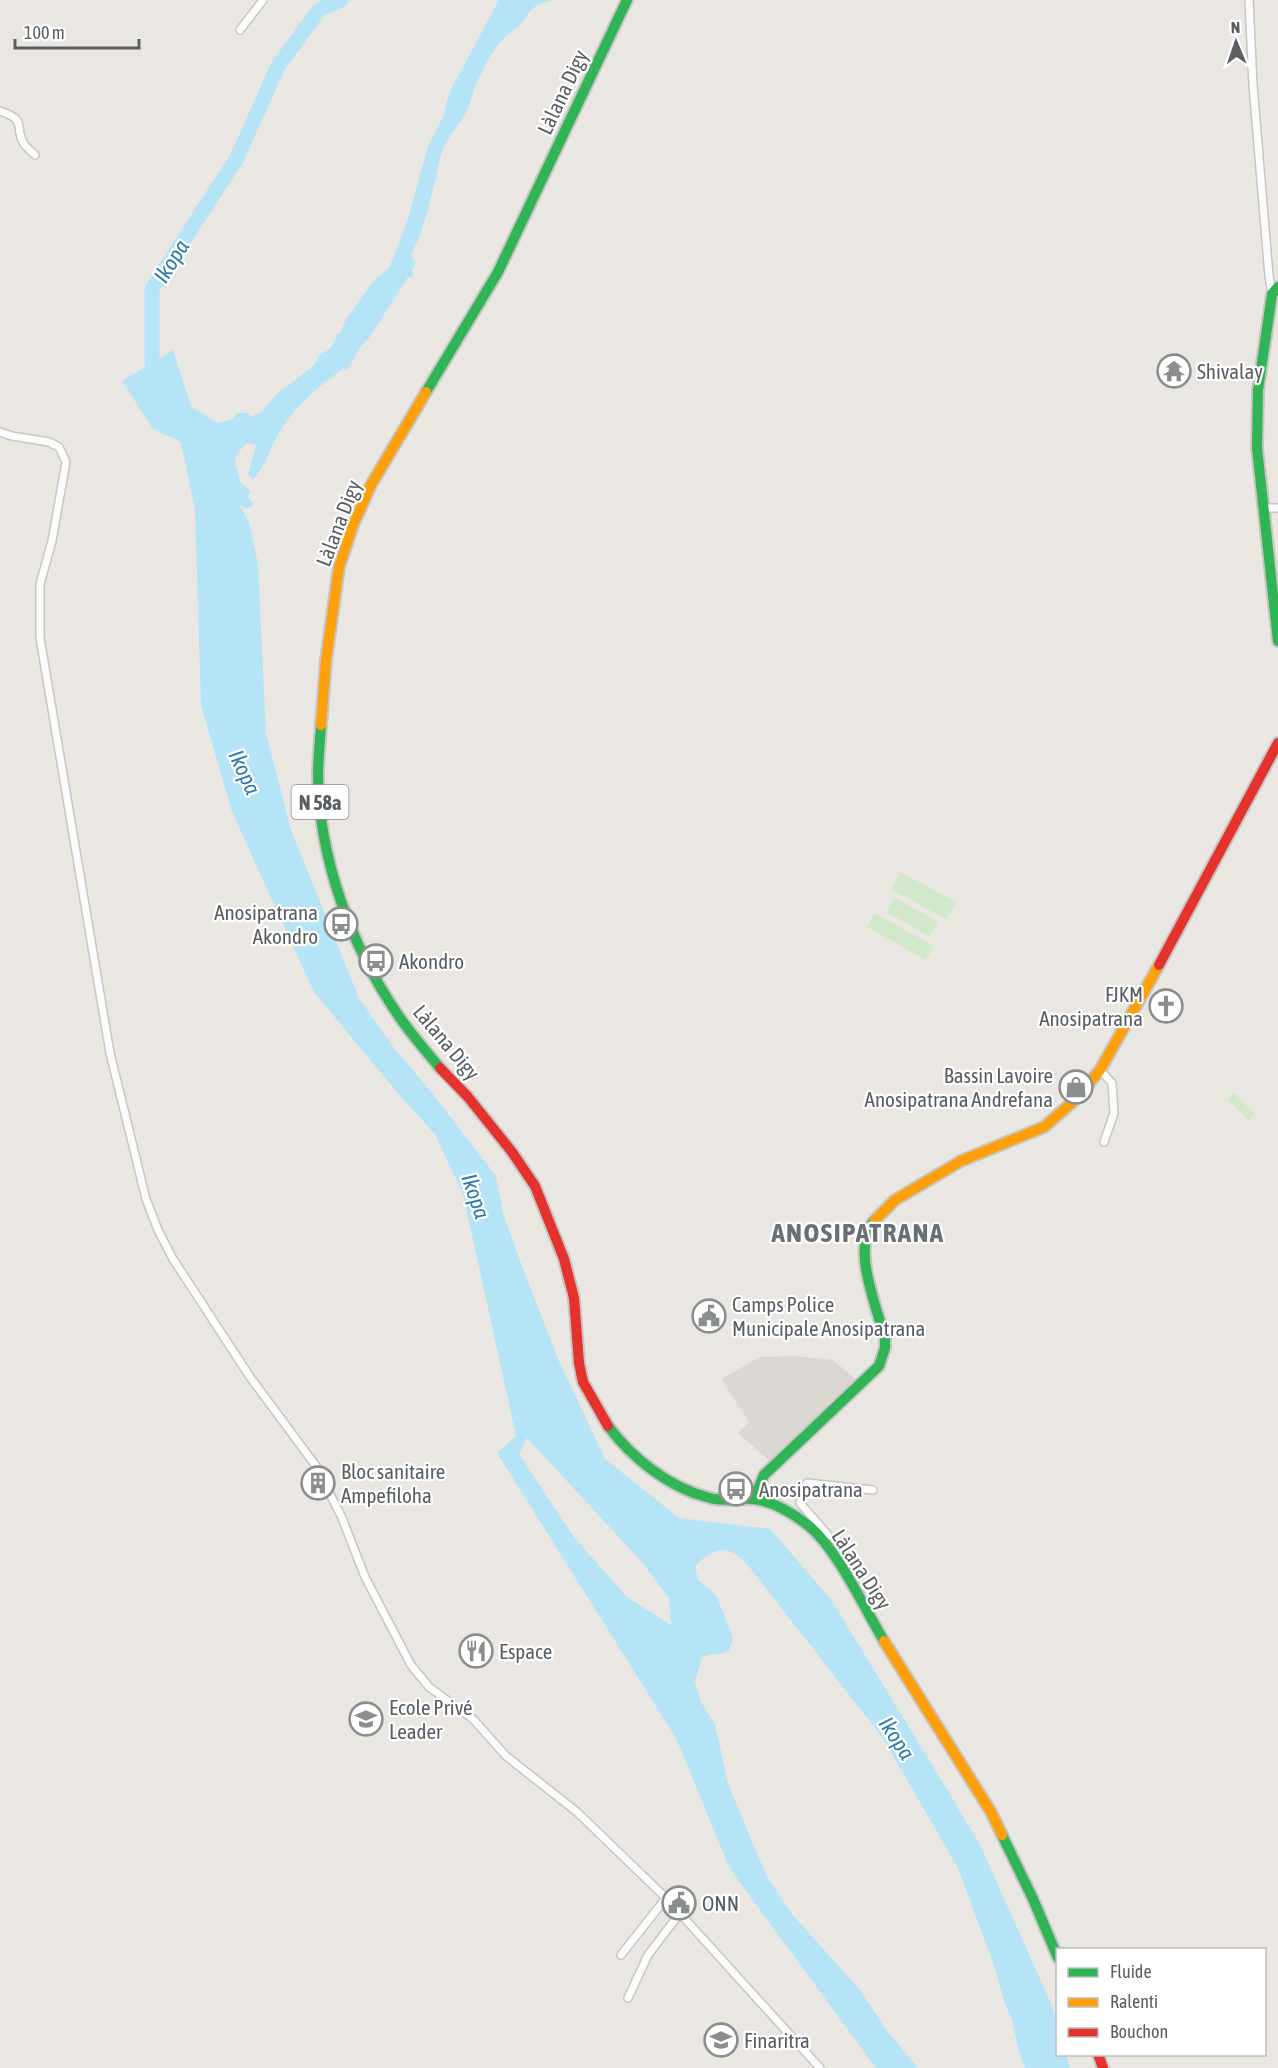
<svg xmlns="http://www.w3.org/2000/svg" width="1278" height="2068" font-family="'Asap Condensed',sans-serif">
  <style>
    .industrial { fill: #dbd8d3 }
    .education { fill: #dcd7d1 }
    .green { fill: #d2e8cb }
    .water { fill: #b4e4f6; fill-rule: evenodd }
    .lines { fill: none; stroke-linecap: round; stroke-linejoin: round }
    .river { stroke: #b4e4f6; stroke-width: 15 }
    .street-casing { stroke: #c6c6c5; stroke-width: 10 }
    .fast-casing { stroke: #c6c6c5; stroke-width: 14 }
    .slow-casing { stroke: #c6c6c5; stroke-width: 14 }
    .jam-casing { stroke: #c6c6c5; stroke-width: 14 }
    .street { stroke: #fcfbfb; stroke-width: 7 }
    .fast { stroke: #30b455; stroke-width: 10 }
    .slow { stroke: #ff9f0a; stroke-width: 10 }
    .jam { stroke: #e5322d; stroke-width: 10 }
    .labels { text-anchor: middle; dominant-baseline: central; stroke-width: 4.5; stroke-linejoin: round; paint-order: stroke }
    .shield { fill: #fff; stroke: #8a8e91; stroke-width: 1.5 }
    .shield-label { font-size: 20px; font-weight: bold; fill: #585e62 }
    .street-label { font-size: 21px; fill: #585e62; stroke: #fff }
    .poi-label { font-size: 21px; fill: #585e62; stroke: #fff; text-anchor: start }
    .water-label { font-size: 22px; font-style: italic; fill: #2c7ba8; stroke: #fff }
    .district-label { font-size: 27px; font-weight: bold; letter-spacing: 1.5px; fill: #697074; stroke: #fff }
  </style>
  <rect width="100%" height="100%" fill="#eae7e2"/>
  <path class="industrial" d="M794,1356L833,1360L857,1380L771,1462L738,1433L749,1422L721,1379L760,1357Z"/>
  <path class="education" d="M360,1712H372V1726H360Z"/>
  <path class="green" d="M900,872L956,902L946,919L891,889Z
    M894,897L938,922L930,937L886,912Z
    M875,913L934,946L926,960L867,927Z
    M1234,1093L1255,1114L1249,1121L1227,1099Z"/>
  <path class="water" d="M499,0H552C548,2 543,2 539,4C530,9 526,17 521,24C517,29 511,31 506,36C494,47 484,67 477,82C473,91 471,103 466,112C459,126 445,139 441,155C433,188 427,224 411,255L416,263L412,268L413,277H408L369,338L361,346L347,370L343,368C335,376 325,381 317,389C304,401 289,415 280,431C270,448 266,465 253,480L248,474L256,445L247,443C227,462 238,461 240,482L250,491L248,498L253,504L251,507L245,508L239,504L249,522L258,564L266,733L291,830L359,998L394,1048L432,1093L496,1176L503,1213L522,1266L558,1359L605,1459L679,1518L770,1529L830,1598L951,1796L981,1847L1053,2008L1057,2025L1058,2054L1066,2055L1070,2068H1025L1019,2052L1012,2019L1005,2004L995,1968L958,1868L882,1737L750,1568C745,1563 738,1554 732,1552C717,1547 704,1556 695,1567L698,1580L716,1595L733,1637L729,1651C721,1655 711,1654 702,1657L695,1682L701,1702L715,1724L728,1784L767,1877L792,1914L861,1991L887,2031L918,2068H876L730,1869L676,1738L497,1453L516,1436L463,1194L435,1134L401,1097L314,992L232,812L201,705L195,510L181,442L153,429L122,381L173,350L191,406L217,423L232,420L238,413H247L252,417L262,412L278,392L292,383L314,365L321,353C330,352 332,344 337,338L336,335L341,332L345,321L374,280L389,268L407,222L428,146L444,115L449,93ZM527,1438L641,1561L669,1598L671,1625L627,1597L574,1537L519,1454Z"/>
  <g class="lines">
    <path class="river" d="M164,379L152,362V289L237,158L278,66L319,10L341,0"/>
    <defs>
      <path id="street" d="M1249,0L1253,85L1269,276L1272,293
        M240,30L263,0
        M0,111C29,121 13,126 24,144C27,148 32,152 35,155
        M0,432L12,436L49,442L59,447L66,462L52,541L40,584V638L110,1053L146,1199L158,1230L173,1259L250,1377L316,1466L342,1518L365,1577L411,1665L429,1687L473,1719L506,1756L577,1812L666,1898L820,2068
        M1262,508H1278
        M1100,1070L1112,1083L1114,1113L1104,1142
        M822,1542L828,1535L800,1503L807,1483L873,1490
        M621,1955L666,1898
        M628,1998L648,1955L680,1913"/>
      <path id="fast" d="M1278,287L1272,294L1258,390L1257,448L1278,641
        M426,392L498,272L627,0
        M321,725C320,742 318,759 318,775C319,859 351,946 398,1015C410,1033 426,1051 440,1068
        M608,1426C632,1458 669,1488 710,1498C723,1502 738,1498 752,1499C771,1500 794,1514 809,1526C837,1549 865,1609 884,1641
        M754,1499L764,1475L879,1366L885,1348V1338C877,1308 850,1245 875,1220
        M1002,1835L1033,1899L1058,1958"/>
      <path id="slow" d="M321,725L326,660L339,567L353,525L371,485L426,392
        M875,1220L895,1200L961,1161L1044,1127L1075,1100L1100,1070L1159,965
        M884,1641L991,1812L1002,1835"/>
      <path id="jam" d="M1159,965L1278,743
        M440,1068L468,1097L512,1152L535,1186L564,1259L574,1298L579,1363L583,1382L608,1426
        M1098,2054L1103,2068"/>
    </defs>
    <use href="#street" class="street-casing"/>
    <use href="#fast" class="fast-casing"/>
    <use href="#slow" class="slow-casing"/>
    <use href="#jam" class="jam-casing"/>
    <use href="#street" class="street"/>
    <use href="#fast" class="fast"/>
    <use href="#slow" class="slow"/>
    <use href="#jam" class="jam"/>
  </g>
  <defs>
    <symbol id="temple-ring" viewBox="-11 -11 22 22"><circle r="9.5" fill="#fff" stroke="#8b8e8f" stroke-width="1.5"/><path d="M0-6L5-2H3V0L6.5 2.5H4V6H1.5V3h-3V6H-4V2.5H-6.5L-3 0V-2H-5Z" fill="#8b8e8f"/></symbol>
    <symbol id="bus-ring" viewBox="-11 -11 22 22"><circle r="9.5" fill="#fff" stroke="#8b8e8f" stroke-width="1.5"/><path d="M-5-6H5V4H4V6H2V4H-2V6H-4V4H-5ZM-3.5-4V0h7V-4ZM-3.5 1.2v1.5H-2V1.2ZM2 1.2v1.5H3.5V1.2Z" fill="#8b8e8f"/></symbol>
    <symbol id="church-ring" viewBox="-11 -11 22 22"><circle r="9.5" fill="#fff" stroke="#8b8e8f" stroke-width="1.5"/><path d="M-1.2-6h2.4v3.5h3.3v2.4h-3.3V6h-2.4V-.1h-3.3v-2.4h3.3Z" fill="#8b8e8f"/></symbol>
    <symbol id="shop-ring" viewBox="-11 -11 22 22"><circle r="9.5" fill="#fff" stroke="#8b8e8f" stroke-width="1.5"/><path d="M-5-2.5h2.3a2.7 3.5 0 0 1 5.4 0H5L5.5 6h-11ZM-1.5-2.5h3a1.5 2.3 0 0 0-3 0Z" fill="#8b8e8f"/></symbol>
    <symbol id="civic-ring" viewBox="-11 -11 22 22"><circle r="9.5" fill="#fff" stroke="#8b8e8f" stroke-width="1.5"/><path d="M-.6-6.5H3V-4.5H.6V-3L4-1V1h2V6H-6V1h2V-1L-.6-3ZM-1.2 2.5V6h2.4V2.5Z" fill="#8b8e8f"/></symbol>
    <symbol id="building-ring" viewBox="-11 -11 22 22"><circle r="9.5" fill="#fff" stroke="#8b8e8f" stroke-width="1.5"/><path d="M-4-6H4V6H1V3H-1V6H-4ZM-2.5-4.3h1.7v1.8h-1.7ZM.8-4.3h1.7v1.8H.8ZM-2.5-1h1.7V.8h-1.7ZM.8-1h1.7V.8H.8Z" fill="#8b8e8f"/></symbol>
    <symbol id="restaurant-ring" viewBox="-11 -11 22 22"><circle r="9.5" fill="#fff" stroke="#8b8e8f" stroke-width="1.5"/><path d="M-5-6h1v4h1v-4h1v4h1v-4h1v5L-1.5 .5V6h-2V.5L-5-1ZM5-6V6H3V1.5H1.5Q1.5-4 5-6Z" fill="#8b8e8f"/></symbol>
    <symbol id="school-ring" viewBox="-11 -11 22 22"><circle r="9.5" fill="#fff" stroke="#8b8e8f" stroke-width="1.5"/><path d="M0-5L7-2L0 1L-7-2ZM-4 1L0 2.5L4 1V4Q0 6-4 4Z" fill="#8b8e8f"/></symbol>
  </defs>
  <g fill-rule="evenodd">
    <use href="#temple-ring" x="1155" y="352" width="38" height="38"/>
    <use href="#bus-ring" x="322" y="905" width="38" height="38"/>
    <use href="#bus-ring" x="357" y="942" width="38" height="38"/>
    <use href="#church-ring" x="1147" y="987" width="38" height="38"/>
    <use href="#shop-ring" x="1057" y="1068" width="38" height="38"/>
    <use href="#civic-ring" x="690" y="1297" width="38" height="38"/>
    <use href="#building-ring" x="299" y="1464" width="38" height="38"/>
    <use href="#bus-ring" x="717" y="1470" width="38" height="38"/>
    <use href="#restaurant-ring" x="457" y="1632" width="38" height="38"/>
    <use href="#school-ring" x="347" y="1700" width="38" height="38"/>
    <use href="#civic-ring" x="660" y="1884" width="38" height="38"/>
    <use href="#school-ring" x="702" y="2021" width="38" height="38"/>
  </g>
  <g class="labels">
    <rect class="shield" x="291.5" y="785" width="57" height="34" rx="4.5"/>
    <g class="shield-label">
      <text x="320" y="802">N 58a</text>
    </g>
    <g class="street-label">
      <text transform="translate(562 92) rotate(-65)">Làlana Digy</text>
      <text transform="translate(338 523) rotate(-69)">Làlana Digy</text>
      <text transform="translate(447 1042) rotate(50)">Làlana Digy</text>
      <text transform="translate(862 1569) rotate(57)">Làlana Digy</text>
    </g>
    <g class="poi-label">
      <text x="1197" y="371">Shivalay</text>
      <text x="318" y="912" text-anchor="end">Anosipatrana<tspan x="318" dy="24">Akondro</tspan></text>
      <text x="399" y="961">Akondro</text>
      <text x="1143" y="994" text-anchor="end">FJKM<tspan x="1143" dy="24">Anosipatrana</tspan></text>
      <text x="1053" y="1075" text-anchor="end">Bassin Lavoire<tspan x="1053" dy="24">Anosipatrana Andrefana</tspan></text>
      <text x="732" y="1304">Camps Police<tspan x="732" dy="24">Municipale Anosipatrana</tspan></text>
      <text x="341" y="1471">Bloc sanitaire<tspan x="341" dy="24">Ampefiloha</tspan></text>
      <text x="759" y="1489">Anosipatrana</text>
      <text x="499" y="1651">Espace</text>
      <text x="389" y="1707">Ecole Privé<tspan x="389" dy="24">Leader</tspan></text>
      <text x="702" y="1903">ONN</text>
      <text x="744" y="2040">Finaritra</text>
    </g>
    <g class="water-label">
      <text transform="translate(171 261) rotate(-58)">Ikopa</text>
      <text transform="translate(245 772) rotate(65)">Ikopa</text>
      <text transform="translate(476 1196) rotate(71)">Ikopa</text>
      <text transform="translate(897 1738) rotate(57)">Ikopa</text>
    </g>
    <g class="district-label">
      <text x="858" y="1232">ANOSIPATRANA</text>
    </g>
  </g>
  <rect x="1056" y="1948" width="210" height="108" fill="#ffffff" stroke="#bcbfc0" stroke-width="1.5"/>
  <rect x="1068" y="1968" width="30" height="9" fill="#30b455" stroke="#bcbfc0" stroke-width="1.5"/>
  <text x="1110" y="1978" font-size="18" fill="#585e62">Fluide</text>
  <rect x="1068" y="1998" width="30" height="9" fill="#ff9f0a" stroke="#bcbfc0" stroke-width="1.5"/>
  <text x="1110" y="2008" font-size="18" fill="#585e62">Ralenti</text>
  <rect x="1068" y="2028" width="30" height="9" fill="#e5322d" stroke="#bcbfc0" stroke-width="1.5"/>
  <text x="1110" y="2038" font-size="18" fill="#585e62">Bouchon</text>
  <g transform="translate(1236 42) rotate(358)" stroke="#ffffff" stroke-width="4.5" paint-order="stroke">
  <path d="M0-4.5L10 22L0 15L-10 22Z" fill="#585e62"/>
  <text y="-9" font-size="16" font-weight="bold" text-anchor="middle" fill="#585e62">N</text>
  </g>
  <path d="M15 39v9h124v-9" fill="none" stroke="#585e62" stroke-width="3"/>
  <text x="24" y="39" font-size="18" fill="#585e62" stroke="#ffffff" stroke-width="4.5" paint-order="stroke">100 m</text>
</svg>
